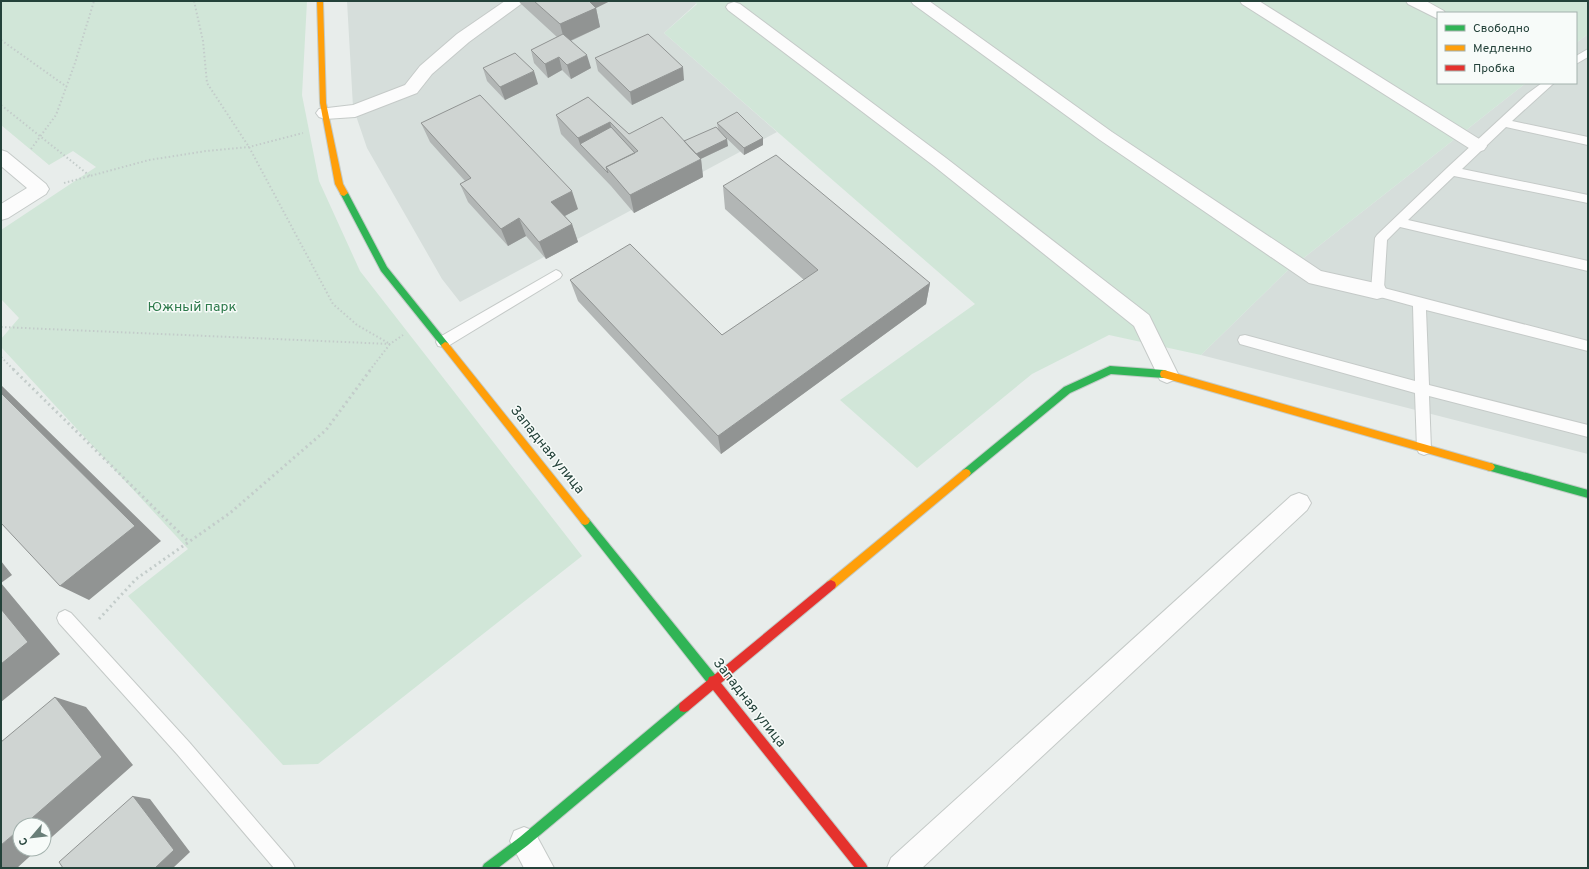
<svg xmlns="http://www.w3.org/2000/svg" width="1589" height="869" font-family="Overpass,sans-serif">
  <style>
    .built { fill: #d6dedb }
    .green { fill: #d1e6d8 }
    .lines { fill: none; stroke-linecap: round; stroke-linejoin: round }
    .lane-casing { stroke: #c5cac8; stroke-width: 2 }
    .street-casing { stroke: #c5cac8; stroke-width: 2 }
    .fast-casing { stroke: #c3cbc8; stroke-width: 2 }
    .slow-casing { stroke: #c3cbc8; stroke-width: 2 }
    .jam-casing { stroke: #c3cbc8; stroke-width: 2 }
    .path-far1 { stroke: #c3ccca; stroke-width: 2; stroke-dasharray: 1.5 2.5; stroke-linecap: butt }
    .path { stroke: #c3ccca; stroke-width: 3; stroke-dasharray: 2 3.5; stroke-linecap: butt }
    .lane { fill: #fcfcfc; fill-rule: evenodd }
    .street { fill: #fcfcfc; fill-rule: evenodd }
    .fast { fill: #30b455; fill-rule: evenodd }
    .slow { fill: #ff9f0a; fill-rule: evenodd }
    .jam { fill: #e5322d; fill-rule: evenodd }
    .wall { fill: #b2b6b5 }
    .shaded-wall { fill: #919493 }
    .building { fill: #cfd4d2; stroke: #919493 }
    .labels { text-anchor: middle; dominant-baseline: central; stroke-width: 3; stroke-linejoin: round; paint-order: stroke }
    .park-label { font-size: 14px; fill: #2d7a4b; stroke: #f7fbf9 }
    .street-label { font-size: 14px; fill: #24423a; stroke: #f7fbf9 }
  </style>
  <rect width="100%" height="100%" fill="#e8edeb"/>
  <path class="built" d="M347,1H694L697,3L664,33L777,132L460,302L442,279L367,148L353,107Z
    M1588,34V454L1201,355L1287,271L1526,83H1576V43Z"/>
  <path class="green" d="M1,1H307L302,95L319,181L360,271L582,556L318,764L283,765L128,596L188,549L1,347V339L19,318L1,299V230L96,167L73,151L49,165L1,125Z
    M694,1H1588V34L1576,43V13H1438V83H1526L1287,271L1201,355L1109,335L1032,374L917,468L840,400L975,304L664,33L697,4Z"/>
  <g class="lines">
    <defs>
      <path id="lane" d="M1588,49V57L1576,64V56Z
        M1542,83H1554L1512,121L1588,137V145L1506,127L1462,169L1588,195V203L1454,176L1408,220L1588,261V271L1400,227L1387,240L1384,288L1588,341V351L1426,310L1429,385L1588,425V437L1429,396L1431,449L1429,453L1424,455L1419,453L1417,449L1415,393L1240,344L1238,340L1240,336L1245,335L1415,381L1413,306L1373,295L1371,291L1375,238L1377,235L1447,168L1527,94Z
        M556,270L560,272L562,275L560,278L448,346L443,347L438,346L436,342L438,338Z
        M65,610L71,613L189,742L292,862L295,868H274L177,754L59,623L57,618L59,613Z"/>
      <path id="street" d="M505,1H523L521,4L469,42L432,74L417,93L355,117L325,119L319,117L316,113L319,109L353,105L405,85L420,66L457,34Z
        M911,1H929L1112,132L1321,271L1384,285L1387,291L1384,297L1377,299L1309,283L1100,140L913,4Z
        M1240,1H1259L1484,142L1487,146L1484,150L1478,152L1472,150L1242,4Z
        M1406,1H1426L1444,11L1445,13H1438V19L1408,4Z
        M734,2L740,4L946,158L1149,315L1178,374L1174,380L1167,383L1160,380L1134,326L934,166L728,10L726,7L728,4Z
        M1,150L7,152L46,184L49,189L46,194L8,218L1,220V204L27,188L1,166Z
        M1299,493L1307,496L1311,503L1307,510L922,868H887L891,858L1291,496Z
        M524,827L534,831L554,868H524L510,841L514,831Z"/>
      <path id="fast" d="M344,190L348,193L387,267L448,343L449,345L448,347H442L381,271L340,193Z
        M1110,366L1164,370L1167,371L1168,374L1167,377L1164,378L1111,374L1070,393L969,476L966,477L963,476L961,473L963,470L1064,387Z
        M1490,463L1588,490V498L1487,470L1485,467L1487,464Z
        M585,517L588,518L717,677L718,681L717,685L713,686L709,685L582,524L580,521L582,518Z
        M684,702L688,703L689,707L688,711L528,845L498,868H482L484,864L520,837L680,703Z"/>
      <path id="slow" d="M317,1H323L326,103L343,184L348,193L344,196L341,195L335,184L320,103Z
        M445,342L448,343L588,518L590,521L588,524L585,525L582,524L442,347L441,345Z
        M1164,370L1490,463L1493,464L1495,467L1493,470L1490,471L1164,378L1161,377L1160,374L1161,371Z
        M966,469L969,470L971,473L969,476L835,588L831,590L827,588L826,585L827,582L963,470Z"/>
      <path id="jam" d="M831,580L835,582L836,585L835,588L721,683L866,864L868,868H855L713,690L688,711L684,712L680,711L679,707L680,703L708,680L709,677L713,676L827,582Z"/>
    </defs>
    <use href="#lane" class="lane-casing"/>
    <use href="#street" class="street-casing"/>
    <use href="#fast" class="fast-casing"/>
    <use href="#slow" class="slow-casing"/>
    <use href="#jam" class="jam-casing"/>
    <path class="path-far1" d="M194,1L203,41L207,83L249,147L333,304L357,325L390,344L370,370
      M1,40L67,87
      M1,105L90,176
      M31,149L56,115L75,63L94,1
      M64,183L149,160L206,151L249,147L303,133
      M1,327L390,344L403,335
      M1,357L14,370"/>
    <path class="path" d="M13,369L189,542
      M99,619L136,579L230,513L326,430L371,369"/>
    <use href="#lane" class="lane"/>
    <use href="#street" class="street"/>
    <use href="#fast" class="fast"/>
    <use href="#slow" class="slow"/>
    <use href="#jam" class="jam"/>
  </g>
  <path class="wall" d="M519,1H610L596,8L600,27L571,41L591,68L571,79L562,70L548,78L534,63L531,50L557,37L520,3Z
    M595,58L684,80L632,105L598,71Z
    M483,68L538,84L505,100L487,81Z
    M588,97L629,134L684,141L718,129L717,123L763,138V145L744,155L721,133L728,146L701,159L703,177L634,213L611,186L561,134L556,115Z
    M421,123L578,209L565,216L572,224L578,242L546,259L526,236L508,246L468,202L460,184L465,181L430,142Z
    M723,186L930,283L926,304L721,454L578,301L570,280L722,335L804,280L725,209Z"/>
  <path class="shaded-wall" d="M582,1H610L596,8L600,27L565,43L560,24Z
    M587,55L591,68L571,79L567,65Z
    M559,57L562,70L548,78L545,64Z
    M683,67L684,80L632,105L630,92Z
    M534,71L538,84L505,100L500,87Z
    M610,122L614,140L580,144L578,138Z
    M763,138V145L744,155V148Z
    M727,139L728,146L696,161L695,154Z
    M701,159L703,177L634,213L630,195Z
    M572,191L578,209L557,220L551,202Z
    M519,218L526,236L508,246L501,229Z
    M572,224L578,242L546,259L539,242Z
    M930,283L926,304L721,454L718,436Z
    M1,385L161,541L89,600L60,586L1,393Z
    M1,561L12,575L1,583Z
    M1,583L60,654L1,702Z
    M55,697L86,707L133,765L44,844V825H24Z
    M133,796L150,799L190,852L173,868H155Z
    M20,829V849H38L17,868H1V845Z"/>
  <path class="building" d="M534,1H589L596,8L560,24Z
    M563,34L587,55L567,65L559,57L545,64L531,50Z
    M648,34L683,67L630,92L595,58Z
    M515,53L534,71L500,87L483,68Z
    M480,95L572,191L551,202L572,224L539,242L519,218L501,229L460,184L471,178L421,123Z
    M588,97L629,134L662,117L701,159L630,195L606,167L638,151L610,122L578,138L556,115Z
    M737,112L763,138L744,148L717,123Z
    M611,127L635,153L606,167L608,173L580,144Z
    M716,127L727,139L696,154L684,141Z
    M776,155L930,283L718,436L570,280L630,244L722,335L818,270L723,186Z
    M1,393L135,526L60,586L1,523Z
    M1,609L28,642L1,664Z
    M55,697L102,757L24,825H20V829L1,845V742Z
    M133,796L174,850L155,868H63L59,862Z"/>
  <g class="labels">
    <g class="park-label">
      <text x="192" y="307">Южный парк</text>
    </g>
    <g class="street-label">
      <text transform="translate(547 450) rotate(51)">Западная улица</text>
      <text transform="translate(749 703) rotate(52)">Западная улица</text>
    </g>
  </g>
  <rect width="1589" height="869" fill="none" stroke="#24423a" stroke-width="4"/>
  <rect x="1437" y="12" width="140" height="72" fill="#f7fbf9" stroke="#a3b1ad"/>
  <rect x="1445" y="25" width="20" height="6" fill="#30b455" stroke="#a3b1ad"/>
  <text x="1473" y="32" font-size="12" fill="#24423a">Свободно</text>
  <rect x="1445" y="45" width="20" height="6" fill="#ff9f0a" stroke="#a3b1ad"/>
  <text x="1473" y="52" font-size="12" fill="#24423a">Медленно</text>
  <rect x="1445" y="65" width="20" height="6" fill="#e5322d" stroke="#a3b1ad"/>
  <text x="1473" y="72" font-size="12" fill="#24423a">Пробка</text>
  <g transform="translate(32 837) rotate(242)"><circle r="19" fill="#f7fbf9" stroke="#a3b1ad"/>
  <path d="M0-3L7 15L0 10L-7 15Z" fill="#697e78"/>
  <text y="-6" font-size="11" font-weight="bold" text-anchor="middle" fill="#24423a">С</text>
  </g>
</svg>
